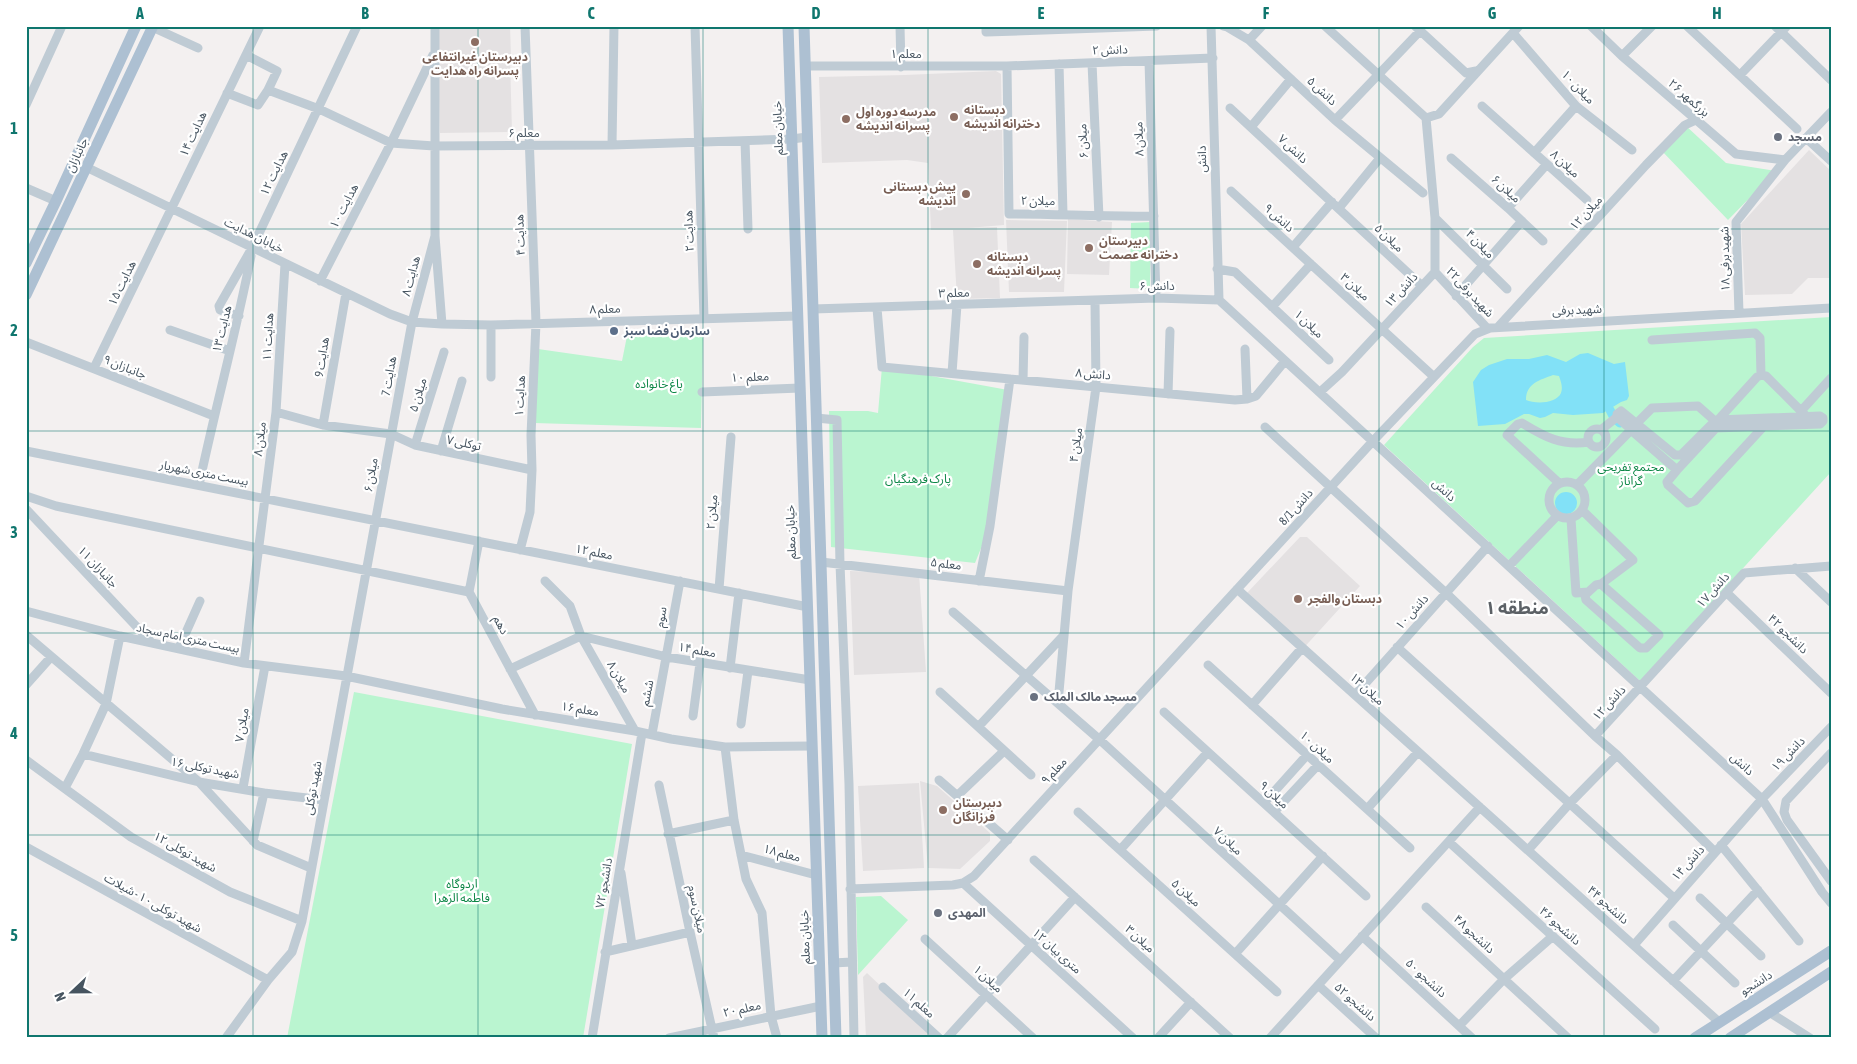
<svg xmlns="http://www.w3.org/2000/svg" width="1857" height="1064" font-family="'Asap Condensed','Noto Sans Arabic',sans-serif">
  <style>
    .education { fill: #e4e1e2 }
    .green { fill: #baf5d0 }
    .water { fill: #82e1f7; fill-rule: evenodd }
    .lines { fill: none; stroke-linecap: round; stroke-linejoin: round }
    .canal { stroke: #82e1f7; stroke-width: 9 }
    .minor { stroke: #bfcbd4; stroke-width: 9 }
    .major { stroke: #adc0d2; stroke-width: 11 }
    .grid { fill: none; stroke: #0f766e; stroke-width: 1; stroke-opacity: 0.55 }
    .education-dot { fill: #8d6e63; stroke: #fff; stroke-width: 2 }
    .worship-dot { fill: #6b7280; stroke: #fff; stroke-width: 2 }
    .service-dot { fill: #5c6f8a; stroke: #fff; stroke-width: 2 }
    .labels { text-anchor: middle; dominant-baseline: central; stroke-width: 4.5; stroke-linejoin: round; paint-order: stroke }
    .street-label { font-size: 12px; fill: #465460; stroke: #fff }
    .education-label { font-size: 12px; font-weight: bold; fill: #785e54; stroke: #fff; text-anchor: start }
    .worship-label { font-size: 12px; font-weight: bold; fill: #5b616d; stroke: #fff; text-anchor: start }
    .service-label { font-size: 12px; font-weight: bold; fill: #4e5e75; stroke: #fff; text-anchor: start }
    .park-label { font-size: 12px; fill: #0c8646; stroke: #fff }
    .district-label { font-size: 18px; font-weight: bold; fill: #5c6166; stroke: #fff }
    .neatline { fill: none; stroke: #0f766e; stroke-width: 2 }
    .grid-label { font-size: 16px; text-anchor: middle; font-weight: bold; fill: #0f766e }
  </style>
  <rect width="100%" height="100%" fill="#f3f0f0"/>
  <path class="education" d="M439,26H510L511,57L439,61Z
    M510,59L512,132L440,133L438,64Z
    M996,71L1001,74L1004,225L968,228L997,227L1000,298L957,299L953,230H931L928,163L907,160L822,163L819,77L905,75Z
    M1809,150L1831,171V278H1808L1792,294L1745,295L1741,224Z
    M1068,219L1112,222L1109,275L1067,274Z
    M1006,220L1067,221L1064,292H1009Z
    M1300,537H1307L1360,586L1300,652L1247,593Z
    M850,571L919,574L926,672L854,675Z
    M920,781L937,786L990,833V841L960,869L928,868Z
    M919,783L924,868L863,871L858,786Z
    M867,973L936,1038H866L863,977Z"/>
  <path class="green" d="M1685,125L1726,163L1776,171L1728,220L1661,150Z
    M1151,222L1150,289L1130,288L1131,223Z
    M1831,317V472L1640,681L1384,445L1473,347L1484,338Z
    M628,331L703,333L701,428L534,423L538,349L622,361Z
    M882,367L1008,390L990,526L975,563L831,547L829,411H868L878,413Z
    M354,692L632,744L583,1038H287Z
    M881,896L908,920L858,975L856,897Z"/>
  <path class="water" d="M1588,353L1614,364L1625,362L1629,396L1627,400L1621,402L1603,413L1573,415L1553,413L1545,417L1540,418L1529,414H1524L1505,424L1478,426L1473,382L1481,370L1489,365L1507,359H1529L1547,355L1566,362L1580,354ZM1553,375L1559,376C1561,382 1563,387 1561,393C1556,404 1535,404 1526,400C1526,383 1540,380 1553,375Z
    M1555 503a11 11 0 1 1 22 0a11 11 0 1 1-22 0Z"/>
  <g class="lines">
    <path class="canal" d="M1610,410L1614,418L1620,423"/>
    <path class="minor" d="M435,26V236L442,324
      M695,26L704,318
      M900,26L901,67
      M986,26V32L1157,26
      M1211,26L1219,300L1762,799L1822,892L1831,903
      M1223,26L1227,27L1249,40L1335,120L1423,193
      M1325,26L1426,118
      M1415,26L1466,73L1476,71
      M1591,26L1622,56L1736,154L1785,160
      M1687,26L1797,129
      M1775,26L1831,80
      M152,27L198,48
      M1513,33L1576,106L1632,150
      M1249,40L1262,26
      M1622,56L1652,26
      M1149,61L1156,298
      M1092,63L1099,217
      M1059,64L1063,214
      M805,66H1007L1213,58
      M1007,66L1009,214C1058,214 1106,217 1154,216
      M1740,75L1787,26
      M268,90L319,109L391,143L434,146L612,145L792,139L807,137
      M227,93L258,105L268,90L277,71L246,55
      M26,105L62,26
      M1482,106L1587,200
      M1230,108L1421,285
      M1426,118L1439,114L1519,26
      M1335,120L1420,31
      M1251,127L1291,79
      M1806,138L1831,161
      M745,141L748,229
      M612,145L614,26
      M1534,153L1576,106
      M1451,158L1508,208L1543,241
      M86,167L390,314L412,322L442,324L491,325L798,316
      M26,188L56,201
      M1231,191L1433,376
      M1339,208L1380,158
      M1508,208L1547,164
      M1435,218L1507,289
      M1293,247L1332,202
      M1217,269L1235,272L1329,360
      M1435,272L1487,328
      M320,281L391,143L433,55
      M1456,296L1522,221
      M1272,307L1311,264
      M877,308L882,367L1235,400L1247,399L1256,396L1285,361
      M813,309L1156,298L1219,300
      M1739,313L1736,222L1785,160L1831,112
      M239,316L220,310L219,306L252,248L357,26
      M1498,327L1646,165L1685,125L1696,120
      M170,330L230,351
      M1652,340L1755,333L1760,338L1761,375
      M26,342L214,416
      M1245,349L1247,399
      M94,368L260,26
      M952,373L957,305
      M491,377V325
      M1023,380L1024,337
      M702,392L800,388
      M1320,392L1342,372L1435,272V218L1426,118
      M1168,394L1170,331
      M1801,411L1831,378
      M276,412L323,425L391,434L415,445L532,470
      M816,418L837,420L840,564L849,784L854,1038
      M1636,424L1652,408L1698,406L1715,421
      M323,425L346,293
      M1265,427L1446,593L1595,736L1617,755L1715,852
      M1588 438a9 9 0 1 1 18 0a9 9 0 1 1-18 0Z
      M1602,429L1617,417
      M1636,434L1617,417V414L1621,411L1675,455H1681L1711,425L1718,420L1757,377L1761,375L1766,376L1806,416
      M415,445L444,352
      M26,451L808,607
      M441,451L462,381
      M1677,470L1667,482L1668,485L1688,503L1695,501L1764,426
      M1549 500a18 18 0 1 1 36 0a18 18 0 1 1-36 0Z
      M1559,483L1507,435L1518,424L1522,423C1545,437 1561,446 1589,442
      M1578,484L1631,430L1677,470L1716,428L1820,424L1823,421V418L1820,416L1718,420
      M199,485C215,409 236,333 251,256
      M26,496L56,506L469,592
      M26,509L151,642
      M1583,511L1633,560L1601,584L1596,585L1585,595L1586,600L1640,648H1646L1659,635L1601,584
      M1571,519L1576,593L1588,592
      M479,541L469,592L535,715
      M520,550L530,512L532,470L531,435L536,323L525,26
      M821,562L1068,591
      M1509,566L1557,516
      M1795,568L1831,602
      M545,581L570,606L581,636L635,731
      M979,581L990,526L1010,379
      M719,589L731,437
      M1237,589L1719,1022
      M1727,593L1831,693
      M26,611L120,636L244,663L346,676L502,709L635,731L671,739L725,747L812,746
      M953,612L1100,740L1340,960
      M26,635L199,782L257,845L311,868
      M581,636L667,657L810,680
      M1397,647L1674,898
      M179,648L200,601
      M244,663L276,412L285,264
      M1208,665L1410,848
      M730,668L739,593
      M510,669L581,636
      M26,685L51,657
      M940,692L1031,775
      M1355,695L1488,546
      M1058,703L1068,591L1096,387L1095,301
      M1252,705L1302,648
      M1164,712L1366,896
      M693,716L700,663
      M741,724L748,671
      M979,726L1064,635
      M652,734L680,581
      M1595,736L1744,573L1831,566
      M725,747L734,820L746,879L762,913L771,1016L777,1038
      M1831,753L1786,801L1784,812L1787,820L1831,881
      M83,754L199,782L264,793L324,800
      M26,760L131,837L230,892L302,921
      M939,780L1008,840
      M659,785L690,932L714,1038
      M65,788L83,754L106,704L120,636
      M243,788L265,666
      M958,795L1004,751
      M1264,803L1307,755
      M1367,809L1418,752
      M1078,812L1277,992
      M1274,812L1318,765
      M668,834L734,820
      M253,841L264,793
      M1449,842L1655,1029
      M1721,845L1799,941
      M26,847L268,980
      M1120,850L1208,752
      M1528,850L1570,803L1617,755
      M741,855L816,875
      M1034,860L1230,1038
      M621,873L632,945
      M963,883L1133,1038
      M850,889L953,885L963,883L974,876L1373,441L1475,334L1490,328L1831,308
      M1700,898L1761,956
      M1426,907L1568,1038
      M1673,925L1735,983
      M1362,936L1472,1038
      M925,939L1033,1038
      M1634,945L1762,799L1831,727
      M605,952L690,932
      M1235,954L1323,856
      M833,963L852,962
      M1673,981L1758,890
      M1318,985L1376,1038
      M883,987L939,1038
      M1769,1012L1810,1038
      M1459,1026L1504,979L1553,936
      M226,1038L268,980L292,952L302,921L412,322L435,236
      M592,1038L642,733
      M669,1038L821,1006
      M947,1038L1075,897
      M1158,1038L1191,1002
      M1270,1038L1480,807"/>
    <path class="major" d="M788,26L822,1038
      M804,26L836,1038
      M26,263L56,201L136,26
      M26,295L153,26
      M1695,1038L1831,951
      M1730,1038L1831,972"/>
  </g>
  <path class="grid" d="M253,26V1038M478,26V1038M703,26V1038M928,26V1038M1154,26V1038M1379,26V1038M1604,26V1038M26,229H1831M26,431H1831M26,633H1831M26,835H1831"/>
  <g class="education-dot">
    <circle cx="475" cy="42" r="5"/>
    <circle cx="954" cy="117" r="5"/>
    <circle cx="846" cy="119" r="5"/>
    <circle cx="966" cy="194" r="5"/>
    <circle cx="1089" cy="248" r="5"/>
    <circle cx="977" cy="264" r="5"/>
    <circle cx="1298" cy="599" r="5"/>
    <circle cx="943" cy="810" r="5"/>
  </g>
  <g class="worship-dot">
    <circle cx="1778" cy="137" r="5"/>
    <circle cx="1034" cy="697" r="5"/>
    <circle cx="938" cy="913" r="5"/>
  </g>
  <circle class="service-dot" cx="614" cy="331" r="5"/>
  <g class="labels">
    <g class="street-label">
      <text transform="translate(1110 50) rotate(-2)">دانش ۲</text>
      <text x="906" y="54">معلم ۱</text>
      <text transform="translate(1578 87) rotate(46)">میلان ۱۰</text>
      <text transform="translate(1322 91) rotate(43)">دانش ۵</text>
      <text transform="translate(1689 98) rotate(41)">بزرگمهر ۲۶</text>
      <text transform="translate(778 128) rotate(-92)">خیابان معلم</text>
      <text x="524" y="133">معلم ۶</text>
      <text transform="translate(193 134) rotate(-65)">هدایت ۱۴</text>
      <text transform="translate(1139 139) rotate(-92)">میلان ۸</text>
      <text transform="translate(1083 141) rotate(-93)">میلان ۶</text>
      <text transform="translate(1293 149) rotate(43)">دانش ۷</text>
      <text transform="translate(77 155) rotate(-65)">جانبازان</text>
      <text transform="translate(1202 159) rotate(-91)">دانش</text>
      <text transform="translate(1565 164) rotate(42)">میلان ۸</text>
      <text transform="translate(274 173) rotate(-64)">هدایت ۱۲</text>
      <text transform="translate(1506 189) rotate(42)">میلان ۶</text>
      <text x="1038" y="201">میلان ۲</text>
      <text transform="translate(344 206) rotate(-63)">هدایت ۱۰</text>
      <text transform="translate(1586 213) rotate(-48)">میلان ۱۲</text>
      <text transform="translate(1279 218) rotate(42)">دانش ۹</text>
      <text transform="translate(689 231) rotate(-92)">هدایت ۲</text>
      <text transform="translate(254 235) rotate(26)">خیابان هدایت</text>
      <text transform="translate(520 235) rotate(-92)">هدایت ۴</text>
      <text transform="translate(1389 238) rotate(43)">میلان ۵</text>
      <text transform="translate(1480 244) rotate(45)">میلان ۴</text>
      <text transform="translate(1725 259) rotate(-91)">شهید برفی ۱۸</text>
      <text transform="translate(411 276) rotate(-75)">هدایت ۸</text>
      <text transform="translate(122 283) rotate(-64)">هدایت ۱۵</text>
      <text x="1157" y="286">دانش ۶</text>
      <text transform="translate(1355 287) rotate(42)">میلان ۳</text>
      <text transform="translate(1401 290) rotate(-47)">دانش ۱۳</text>
      <text transform="translate(1470 292) rotate(47)">شهید برفی۲۲</text>
      <text transform="translate(954 293) rotate(-2)">معلم ۳</text>
      <text transform="translate(605 309) rotate(-2)">معلم ۸</text>
      <text transform="translate(1577 310) rotate(-3)">شهید برفی</text>
      <text transform="translate(1309 324) rotate(43)">میلان ۱</text>
      <text transform="translate(222 329) rotate(-76)">هدایت ۱۳</text>
      <text transform="translate(268 337) rotate(-87)">هدایت ۱۱</text>
      <text transform="translate(322 357) rotate(-81)">هدایت 9</text>
      <text transform="translate(125 367) rotate(22)">جانبازان ۹</text>
      <text transform="translate(1093 374) rotate(5)">دانش ۸</text>
      <text transform="translate(389 376) rotate(-80)">هدایت 7</text>
      <text transform="translate(750 377) rotate(-2)">معلم ۱۰</text>
      <text transform="translate(418 395) rotate(-73)">میلان ۵</text>
      <text transform="translate(520 396) rotate(-87)">هدایت ۱</text>
      <text transform="translate(260 439) rotate(-83)">میلان ۸</text>
      <text transform="translate(464 443) rotate(12)">توکلی ۷</text>
      <text transform="translate(1076 445) rotate(-82)">میلان ۴</text>
      <text transform="translate(204 473) rotate(11)">بیست متری شهریار</text>
      <text transform="translate(371 475) rotate(-80)">میلان ۶</text>
      <text transform="translate(1444 490) rotate(43)">دانش</text>
      <text transform="translate(1296 507) rotate(-48)">دانش 8/1</text>
      <text transform="translate(712 512) rotate(-85)">میلان ۲</text>
      <text transform="translate(791 532) rotate(-92)">خیابان معلم</text>
      <text transform="translate(594 552) rotate(11)">معلم ۱۲</text>
      <text transform="translate(946 564) rotate(7)">معلم ۵</text>
      <text transform="translate(98 567) rotate(47)">جانبازان ۱۱</text>
      <text transform="translate(1713 590) rotate(-48)">دانش ۱۷</text>
      <text transform="translate(1412 612) rotate(-48)">دانش ۱۰</text>
      <text transform="translate(661 617) rotate(-80)">سوم</text>
      <text transform="translate(501 625) rotate(62)">دهم</text>
      <text transform="translate(1788 634) rotate(44)">دانشجو ۴۲</text>
      <text transform="translate(188 638) rotate(12)">بیست متری امام سجاد</text>
      <text transform="translate(697 650) rotate(10)">معلم ۱۴</text>
      <text transform="translate(619 677) rotate(60)">میلان ۸</text>
      <text transform="translate(1367 689) rotate(42)">میلان ۱۳</text>
      <text transform="translate(647 693) rotate(-79)">ششم</text>
      <text transform="translate(1609 703) rotate(-47)">دانش ۱۲</text>
      <text transform="translate(580 709) rotate(9)">معلم ۱۶</text>
      <text transform="translate(242 725) rotate(-80)">میلان ۷</text>
      <text transform="translate(1317 747) rotate(42)">میلان ۱۰</text>
      <text transform="translate(1788 754) rotate(-46)">دانش ۱۹</text>
      <text transform="translate(1742 764) rotate(43)">دانش</text>
      <text transform="translate(205 768) rotate(11)">شهید توکلی ۱۶</text>
      <text transform="translate(1054 771) rotate(-47)">معلم ۹</text>
      <text transform="translate(313 788) rotate(-80)">شهید توکلی</text>
      <text transform="translate(1274 795) rotate(42)">میلان ۹</text>
      <text transform="translate(1228 841) rotate(43)">میلان ۷</text>
      <text transform="translate(185 852) rotate(29)">شهید توکلی ۱۲</text>
      <text transform="translate(782 853) rotate(15)">معلم ۱۸</text>
      <text transform="translate(1688 863) rotate(-48)">دانش ۱۴</text>
      <text transform="translate(604 883) rotate(-80)">دانشجو ۷۲</text>
      <text transform="translate(1186 893) rotate(42)">میلان ۵</text>
      <text transform="translate(153 903) rotate(29)">شهید توکلی ۱۰ - شیلات</text>
      <text transform="translate(1608 905) rotate(42)">دانشجو ۴۴</text>
      <text transform="translate(697 909) rotate(78)">میلان سوم</text>
      <text transform="translate(1560 926) rotate(42)">دانشجو ۴۶</text>
      <text transform="translate(1474 934) rotate(43)">دانشجو ۴۸</text>
      <text transform="translate(805 937) rotate(-92)">خیابان معلم</text>
      <text transform="translate(1140 939) rotate(42)">میلان ۳</text>
      <text transform="translate(1057 951) rotate(42)">۱۲ متری بیان</text>
      <text transform="translate(1426 978) rotate(43)">دانشجو ۵۰</text>
      <text transform="translate(988 979) rotate(42)">میلان ۱</text>
      <text transform="translate(1756 983) rotate(-32)">دانشجو</text>
      <text transform="translate(1355 1002) rotate(42)">دانشجو ۵۲</text>
      <text transform="translate(919 1003) rotate(42)">معلم ۱۱</text>
      <text transform="translate(742 1009) rotate(-12)">معلم ۲۰</text>
    </g>
    <g class="education-label">
      <text x="475" y="57" text-anchor="middle">دبیرستان غیرانتفاعی<tspan x="475" dy="14">پسرانه راه هدایت</tspan></text>
      <text x="964" y="110">دبستانه<tspan x="964" dy="14">دخترانه اندیشه</tspan></text>
      <text x="856" y="112">مدرسه دوره اول<tspan x="856" dy="14">پسرانه اندیشه</tspan></text>
      <text x="956" y="187" text-anchor="end">پیش دبستانی<tspan x="956" dy="14">اندیشه</tspan></text>
      <text x="1099" y="241">دبیرستان<tspan x="1099" dy="14">دخترانه عصمت</tspan></text>
      <text x="987" y="257">دبستانه<tspan x="987" dy="14">پسرانه اندیشه</tspan></text>
      <text x="1308" y="599">دبستان والفجر</text>
      <text x="953" y="803">دبیرستان<tspan x="953" dy="14">فرزانگان</tspan></text>
    </g>
    <g class="worship-label">
      <text x="1788" y="137">مسجد</text>
      <text x="1044" y="697">مسجد مالک الملک</text>
      <text x="948" y="913">المهدی</text>
    </g>
    <g class="service-label">
      <text x="624" y="331">سازمان فضا سبز</text>
    </g>
    <g class="park-label">
      <text x="659" y="384">باغ خانواده</text>
      <text x="1631" y="467">مجتمع تفریحی<tspan x="1631" dy="14">گراناز</tspan></text>
      <text x="918" y="479">پارک فرهنگیان</text>
      <text x="462" y="884">اردوگاه<tspan x="462" dy="14">فاطمه الزهرا</tspan></text>
    </g>
    <g class="district-label">
      <text x="1517" y="607">منطقه ۱</text>
    </g>
  </g>
  <rect width="1857" height="1064" fill="none" stroke="#ffffff" stroke-width="55"/>
  <g transform="translate(72 992) rotate(248)" stroke="#ffffff" stroke-width="4" paint-order="stroke">
  <path d="M0-4L9 19L0 12L-9 19Z" fill="#465460"/>
  <text y="-8" font-size="14" font-weight="bold" text-anchor="middle" fill="#465460">N</text>
  </g>
  <rect x="28" y="28" width="1802" height="1008" class="neatline"/>
  <g class="grid-label">
    <text x="140" y="19">A</text>
    <text x="365" y="19">B</text>
    <text x="591" y="19">C</text>
    <text x="816" y="19">D</text>
    <text x="1041" y="19">E</text>
    <text x="1266" y="19">F</text>
    <text x="1492" y="19">G</text>
    <text x="1717" y="19">H</text>
    <text x="14" y="134">1</text>
    <text x="14" y="336">2</text>
    <text x="14" y="538">3</text>
    <text x="14" y="739">4</text>
    <text x="14" y="941">5</text>
  </g>
</svg>
